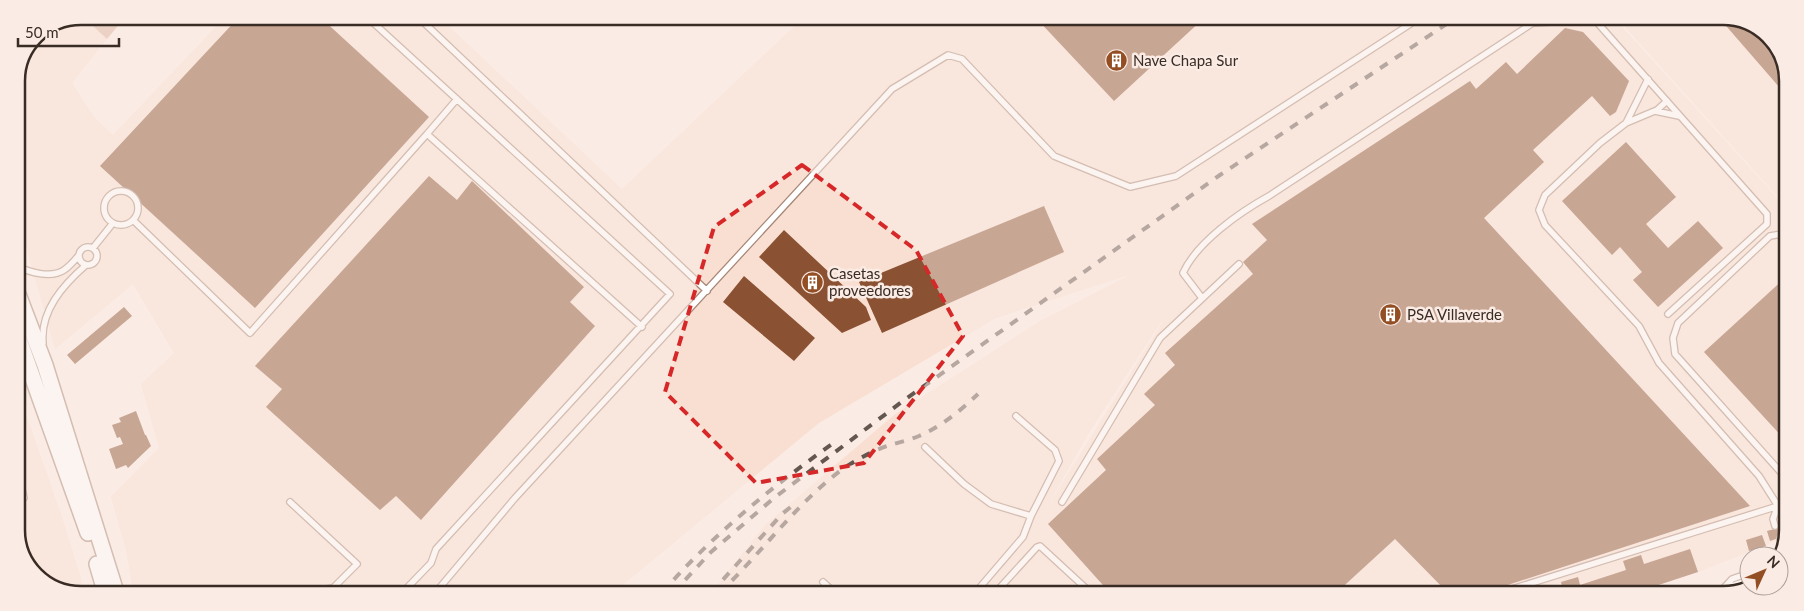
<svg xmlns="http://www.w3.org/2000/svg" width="1804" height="611" font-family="Lato,sans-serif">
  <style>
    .built { fill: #f9dfd2; fill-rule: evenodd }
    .green { fill: #dcb39e }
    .building { fill: #8a5232 }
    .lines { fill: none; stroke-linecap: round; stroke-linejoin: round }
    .lane-casing { stroke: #a68675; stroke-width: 8 }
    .secondary-casing { stroke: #a68675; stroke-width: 18 }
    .lane { stroke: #fff; stroke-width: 5.5 }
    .secondary { stroke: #fff; stroke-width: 15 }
    .rail { stroke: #645750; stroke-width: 4; stroke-dasharray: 9 9; stroke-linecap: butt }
    .marked { fill: none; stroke: #d62828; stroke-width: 4; stroke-dasharray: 10 6; stroke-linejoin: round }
    .labels { text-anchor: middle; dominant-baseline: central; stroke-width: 5; stroke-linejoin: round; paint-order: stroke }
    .poi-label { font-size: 15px; fill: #392c25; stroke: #faebe4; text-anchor: start }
    .rim { fill: none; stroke: #392c25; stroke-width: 2.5 }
  </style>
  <rect width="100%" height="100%" fill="#faebe4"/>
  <path class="built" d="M82,16L107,39L72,83L94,117L113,135L225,17H439L622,189L803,18L1615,19L1787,209L1784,538L1698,572L1628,595L711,593L765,525L894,415L1040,321L1132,274L996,318L819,423L613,593L133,592L126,550L111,497L159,448L141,384L174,353L133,284L55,349L27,250L16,218V77L35,35ZM1161,322L1162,323L1044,512L1090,431Z
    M1618,19L1743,20L1774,41L1788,77L1787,207Z
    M16,386L60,511L80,575L83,591H61L30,570L16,534Z"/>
  <path class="green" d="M82,16H126L107,39Z"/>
  <path class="building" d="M239,17H320L429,117L255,308L100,166Z
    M1036,18L1203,19L1114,101Z
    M1721,20H1743L1774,41L1788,77L1787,96Z
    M1565,28L1583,32L1629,81L1616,112L1610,116L1592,96L1533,150L1544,162L1484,218L1750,506L1480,594H1449L1395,539L1335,594H1111L1048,524L1106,470L1097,459L1155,405L1144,394L1175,365L1165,353L1253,274L1243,262L1267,240L1252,224L1470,81L1476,89L1506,62L1517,74Z
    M1626,142L1676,197L1646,224L1668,248L1698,221L1723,248L1658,307L1633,280L1642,272L1620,247L1612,255L1562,201Z
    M429,176L457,200L472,181L584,287L570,302L595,326L421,520L396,496L380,510L266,407L282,389L255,366Z
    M1044,206L1064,252L882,333L859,282Z
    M784,230L866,307L871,320L842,333L759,257Z
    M744,276L815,338L794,361L723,302Z
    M1786,277L1785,440L1704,352Z
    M124,307L132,316L75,364L67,355Z
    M136,411L145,435H146L151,446L128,468L126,465L116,469L109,449L123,444L120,437L117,438L112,425L121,422L119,418Z
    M1785,526L1784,536L1770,541L1767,531Z
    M1762,535L1766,546L1749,551L1746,540Z
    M1690,549L1698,572L1628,595L1553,594L1563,591L1561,582L1578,577L1580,585L1626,570L1623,561L1641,555L1644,564Z"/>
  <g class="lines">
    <defs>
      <path id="lane" d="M367,17L670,294L436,549L431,563L403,592
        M418,17L707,291
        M1594,19L1767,214V224L1668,314
        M1535,23L1569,21L1596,22
        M1655,111L1679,116
        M1626,123L1657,110L1667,101
        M427,134L457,99
        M104 208a17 17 0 1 1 34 0a17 17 0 1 1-34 0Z
        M133,220L250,333L427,134L642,327
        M79 256a9 9 0 1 1 18 0a9 9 0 1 1-18 0Z
        M93,248L113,223
        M16,266C29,272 51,279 64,270C70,266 75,260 79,255
        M1202,298L1183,273C1197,242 1240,212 1269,196L1539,19
        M43,343C40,311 63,285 86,265
        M925,447L964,484L991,504L1031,516
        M16,462L24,498L16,501
        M1785,477L1675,354L1673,338L1678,323L1770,236L1782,234L1787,236
        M290,502L357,564L333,588L306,592
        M1062,502L1160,338L1239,264
        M1775,526L1773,519L1778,506L1785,509
        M1779,557L1783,546L1780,539
        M823,582L835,593
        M1722,590L1732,579L1749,573
        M436,592L515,498L892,89L948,55L962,59L1054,156L1130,187L1176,176L1418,19
        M975,593L1023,537L1031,516L1059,461L1055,450L1016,416
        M995,593L1037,547L1040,546L1091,593
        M1496,594L1778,506L1759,476L1659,363L1639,326L1545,225L1539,210L1545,195L1600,143L1626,123L1648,79"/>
      <path id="secondary" d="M16,289L45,365L116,592
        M16,331L88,533
        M97,564L105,591
        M1719,595L1749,585"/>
    </defs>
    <use href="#lane" class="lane-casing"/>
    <use href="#secondary" class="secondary-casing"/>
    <use href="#lane" class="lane"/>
    <use href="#secondary" class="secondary"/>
    <path class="rail" d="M662,593C710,537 775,484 835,442
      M673,593L711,552L774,498L903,401L1220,175L1454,19
      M711,593L782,514L797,502
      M719,593C761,554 794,506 840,471C854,461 870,452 887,446C897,443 909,440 919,436C942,426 960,411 978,394"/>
  </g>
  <path d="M0 0H1804V611H0ZM802,165L916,250L963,336L864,463L756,483L665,392L714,227Z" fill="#faebe4" fill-opacity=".55" fill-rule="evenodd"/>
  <path class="marked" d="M802,165L916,250L963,336L864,463L756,483L665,392L714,227Z"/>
  <defs>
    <symbol id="building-disc" viewBox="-11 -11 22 22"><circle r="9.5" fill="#934e23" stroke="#faebe4"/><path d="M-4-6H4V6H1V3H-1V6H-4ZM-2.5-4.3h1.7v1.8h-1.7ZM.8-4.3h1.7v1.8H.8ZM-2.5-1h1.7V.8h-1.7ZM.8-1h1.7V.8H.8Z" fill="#fff"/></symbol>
  </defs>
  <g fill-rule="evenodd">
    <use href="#building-disc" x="1104" y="48" width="25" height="25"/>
    <use href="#building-disc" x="800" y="270" width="25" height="25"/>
    <use href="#building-disc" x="1378" y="302" width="25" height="25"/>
  </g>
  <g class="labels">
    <g class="poi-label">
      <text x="1133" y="60">Nave Chapa Sur</text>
      <text x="829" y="273">Casetas<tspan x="829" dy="17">proveedores</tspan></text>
      <text x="1407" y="314">PSA Villaverde</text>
    </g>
  </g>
  <path d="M0 0H1804V611H0ZM81 25H1723A56 56 0 0 1 1779 81V530A56 56 0 0 1 1723 586H81A56 56 0 0 1 25 530V81A56 56 0 0 1 81 25Z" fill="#faebe4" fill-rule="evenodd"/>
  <path class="rim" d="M81 25H1723A56 56 0 0 1 1779 81V530A56 56 0 0 1 1723 586H81A56 56 0 0 1 25 530V81A56 56 0 0 1 81 25Z"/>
  <g transform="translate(1764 571) rotate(46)"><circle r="24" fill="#faebe4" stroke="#ad9f98"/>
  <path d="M0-4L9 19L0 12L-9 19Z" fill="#934e23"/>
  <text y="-8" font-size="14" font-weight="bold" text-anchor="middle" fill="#392c25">N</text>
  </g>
  <path d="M18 38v8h101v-8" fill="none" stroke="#392c25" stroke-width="2.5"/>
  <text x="25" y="38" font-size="15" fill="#392c25" stroke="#faebe4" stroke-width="4" paint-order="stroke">50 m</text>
</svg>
